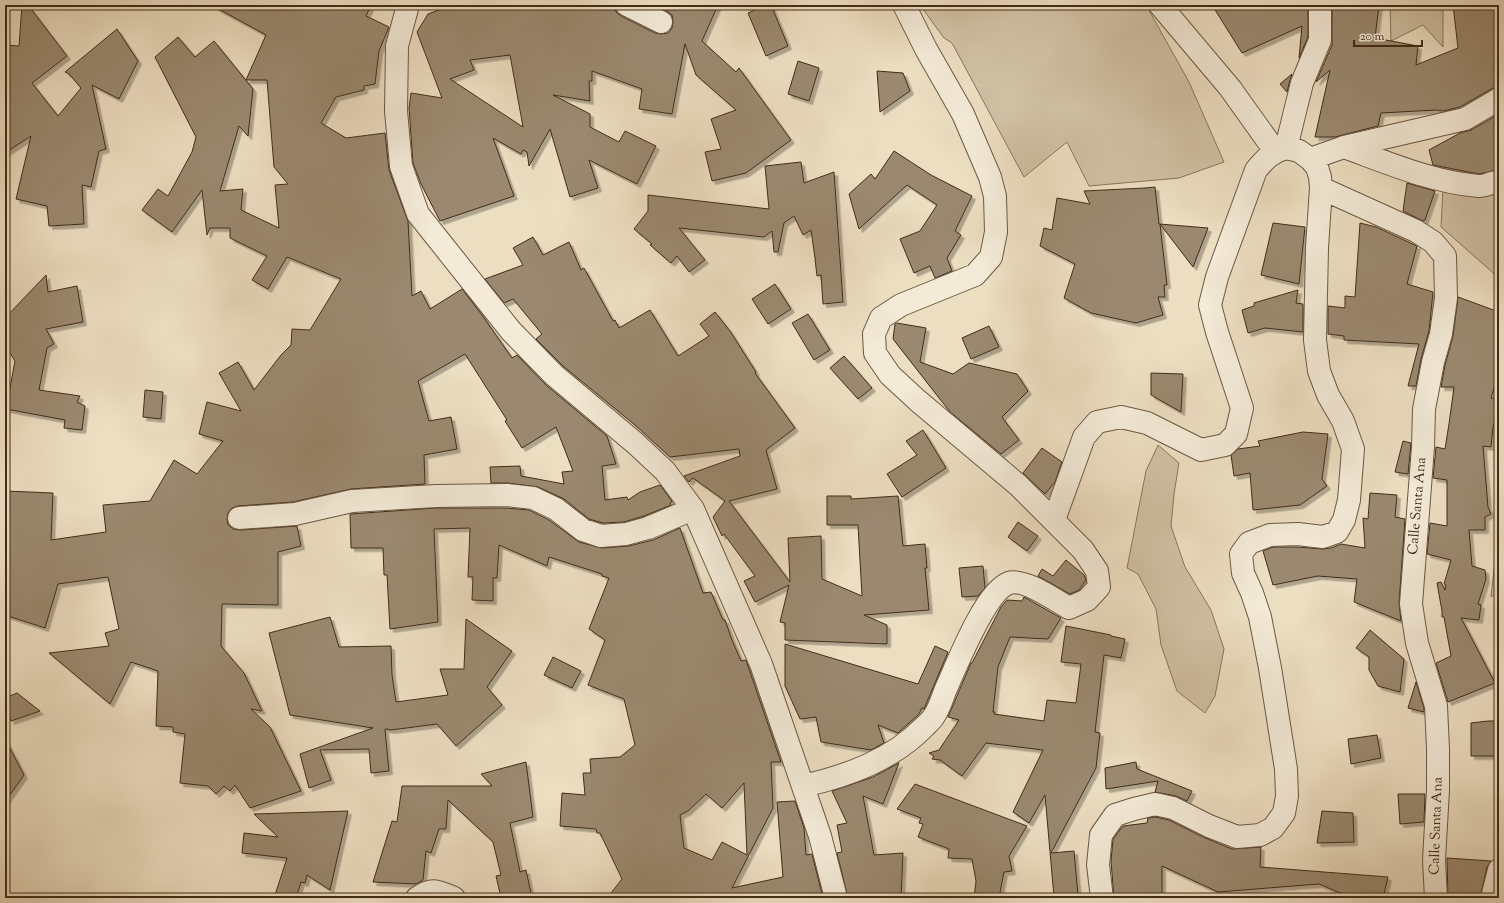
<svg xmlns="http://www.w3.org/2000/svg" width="1504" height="903" font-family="'Sorts Mill Goudy',serif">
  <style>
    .green { fill: #cfc0a4; stroke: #88765e }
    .building { fill: #9a896f; stroke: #422c17; fill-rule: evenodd; filter: url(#shadow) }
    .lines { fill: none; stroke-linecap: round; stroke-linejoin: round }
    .street-casing { stroke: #6c5842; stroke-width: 24 }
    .street { stroke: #f3ead7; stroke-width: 22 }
    .labels { text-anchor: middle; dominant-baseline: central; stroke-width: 3; stroke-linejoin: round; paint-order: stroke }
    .street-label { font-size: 14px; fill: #422c17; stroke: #f3ead7 }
  </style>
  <defs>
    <filter id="shadow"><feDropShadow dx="3.5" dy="3.5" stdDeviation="0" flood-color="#0004"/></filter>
  </defs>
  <rect width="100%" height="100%" fill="#ecdec1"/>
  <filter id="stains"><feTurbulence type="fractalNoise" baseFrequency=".005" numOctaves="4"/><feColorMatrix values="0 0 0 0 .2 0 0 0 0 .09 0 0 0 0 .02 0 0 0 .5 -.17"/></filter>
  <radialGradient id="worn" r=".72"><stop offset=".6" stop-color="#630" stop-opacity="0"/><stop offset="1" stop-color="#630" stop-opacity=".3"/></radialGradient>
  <path class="green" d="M920,5H1146L1189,82L1224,162L1179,178L1089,186L1067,142L1024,177L952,43L944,38Z
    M1390,5H1437L1443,11V47L1423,25L1391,41Z
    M1443,187L1488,189L1499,199V278L1441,227Z
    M1158,445L1179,463L1174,494L1171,526L1185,567L1211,610L1224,649L1215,696L1205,713L1177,691L1161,645L1156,609L1138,574L1127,568L1146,471Z
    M1499,523V591L1491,597Z"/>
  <path class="building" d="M22,5H28L67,56L32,83L58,116L81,88L69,74L65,72L117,29L138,61L119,99L92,85L106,149L99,151L91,187L82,185L84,224L49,226L47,206L16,199L31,136L5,153V45L19,46Z
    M211,5H371L366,16L389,27L379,51L375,84L364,86V90L336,97L321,123L346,138L385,133L389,170L408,221L412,296L421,291L430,309L462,289L482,315L512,358L517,355L546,385L607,436L616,464L602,466L605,500L627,497L628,500L640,492L660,485L672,501L670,503L671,505L644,516L624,522L603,523L589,519L564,499L538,487L508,483H491L490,467L520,466L521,476L564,484L562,472L573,471L556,427L522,448L505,421L507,420L465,354L418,381L429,421L451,417L457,449L424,455L425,484L351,489L293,502L238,506L232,508L228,513L227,519L228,525L233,529L240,530L297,526L301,546L278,552V605L222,604L221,646L244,673L262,711L251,709L270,727L301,791L250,808L235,785L230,791L224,786L216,794L208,786L180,783L185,734L173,732V727L156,726L158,671L131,662L110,704L49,653L109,646L105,633L119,629L108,577L58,584L45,628L5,615V491L53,493L51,540L106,532L103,505L150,501L174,460L197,474L223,441L199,434L207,402L241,411L219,373L238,362L254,390L281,355L291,345L292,329L310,330L341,279L287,257L268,289L252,280L267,256L230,238V228H210L207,235L202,190L172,232L142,210L158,189L168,196L192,152L196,137L155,57L178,37L195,57L214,41L253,89L248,136L239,126L220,191L243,189L241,210L279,228L275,185L288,184L274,167L267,80H246L266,35Z
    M452,5H615L616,12L621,16L655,33L661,34L668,33L672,28L673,21L672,15L667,11L655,5H718L702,41L736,72L739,68L791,140L746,173L712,181L705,152L721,149L711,119L736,110L696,75L685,44L672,114L639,109L642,89L592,71V81H589L590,101L553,95L590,114V127L619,142L625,131L656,146L637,184L589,160L598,188L570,197L550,129L529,166L527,152L523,150L521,154L493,138L514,196L440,221L421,184L413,163L409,108L411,93L442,98L417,32L428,14ZM510,55L523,127L450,79L474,70L470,60Z
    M767,5H771L788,46L766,56L748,13Z
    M1212,5H1308V37L1299,58L1302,26L1242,53Z
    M1332,5H1379L1375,38L1418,46L1416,65L1458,48L1453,5H1499V87L1493,88L1460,107L1443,111L1436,110L1381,113L1378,126L1335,137H1315L1330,70L1316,82L1332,45Z
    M798,61L819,68L809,101L788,94Z
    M877,71L903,73L910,91L880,112Z
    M1292,74L1290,80L1287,92L1280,84Z
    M1499,114V170L1479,174L1433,165L1429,150L1460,133L1471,130Z
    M894,151L931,175L972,196L955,231L961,235L947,258L952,271L935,278L930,266L914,273L900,239L920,231L937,205L907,185L859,229L849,194L871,174L875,179Z
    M801,162L804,183L834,172L843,302L823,304L821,275L817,276L815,259L816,258H815L811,230L803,235L794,216L784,223L778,252H774L772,231L764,237L679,228L705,260L689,272L677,256L671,263L650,245L652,244L634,229L648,211V195L769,209L765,166Z
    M1407,183L1435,191L1425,220L1423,221L1403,211Z
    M1155,187L1159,224L1208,228L1193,267L1160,224L1167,285H1164L1165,297H1158L1163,315L1136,323L1091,313L1064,298L1075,264L1040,246L1044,228L1052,230L1057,198L1090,204L1084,191L1145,188Z
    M1273,223L1305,227L1299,284L1261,275Z
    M1360,223L1376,227L1417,246L1407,284L1433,292L1429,331L1421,359L1416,386H1408L1419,344L1344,340V336L1328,334V306L1345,308V296L1355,297Z
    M533,237L543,255L569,242L581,270L584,268L613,321L615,320L619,328L650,310L678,356L709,336L700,324L715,312L730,331L756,372L755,373L795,428L766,450L777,489L729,501L790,582L788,538L821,536L822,579L862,596L858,525H827V496H851V499L898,496L903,546L925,544L927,568H925L929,610L864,615L887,625V644L785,640V623L780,622L789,585L755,602L744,581L755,576L724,534L722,536L713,517L725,501L693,478L689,482L684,476L740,456L739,449L670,457L635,425L563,366L536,339L542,334L513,299L504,303L485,279L523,265L513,248Z
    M46,275L48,292L77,286L83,322L46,329L54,344L47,348L39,390L80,396L77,402L85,406L82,430L64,428L65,420L6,409L15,361L5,345V318Z
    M775,284L791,309L768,324L752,299Z
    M1298,290L1296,303L1303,304V332L1265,328L1248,333L1242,310L1254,306V303Z
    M1458,297L1499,312V372L1491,398L1499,400V406L1493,427L1491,447L1483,446L1488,507L1491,514L1485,517V530H1469L1472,566L1485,570L1486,579L1478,604L1481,605L1479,620L1461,618L1495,683L1448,702L1436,663L1451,656L1444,617H1442V611L1437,583L1441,582L1445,590L1446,585L1444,584L1451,560L1427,554L1430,523L1447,526V480L1433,478L1436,447L1445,449L1449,424L1454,387H1441L1445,365L1453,336Z
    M808,314L830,350L814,360L792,323Z
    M897,323L926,328L920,362L953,374L969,363L1017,374L1028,391L1002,417L1019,440L1001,454L950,412L893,339L895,324Z
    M989,326L999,347L971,359L962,338Z
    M844,356L872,388L858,399L830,368Z
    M1151,373L1183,374L1181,412L1151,395Z
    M145,390L163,392L161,419L143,417Z
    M923,430L946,468L902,497L887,474L917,455L906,441Z
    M1303,432L1328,434L1322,479L1327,486L1300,505L1253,510L1250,473L1234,476L1231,455L1238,449L1260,446L1258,441Z
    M1403,441L1411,443L1408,474L1395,472Z
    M1042,448L1062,462L1055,482L1045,494L1023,473Z
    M1370,493L1397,495L1395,517L1405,519L1399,603L1401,621L1354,602L1357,579L1318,576L1273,585L1263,551L1273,547H1297L1322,549L1331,548L1341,544L1365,548L1363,518L1368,519Z
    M436,508H506L529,510L549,520L579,542L602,548L629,546L653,540L680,528L703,593L711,592L723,620H725L732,640L741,661L746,660L749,669L781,762H771L773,808L732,888L783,877L777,802L795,801L804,828L806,855L812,854L823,898H607L622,879L600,833H597L596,829L560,826L562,793L585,795L583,773H591L590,759L620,757L635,745L624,699L588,685L605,640L589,629L609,578L602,576V574L549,557L547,566L499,545L497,578H493V601L472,600L473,577H468L470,528L434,529L438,622L390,629L387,575H384L383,548H351L350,514ZM744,783L747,855L722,842L712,860L684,848L680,815L688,811L706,794L722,808Z
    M1018,522L1038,536L1027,551L1008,537Z
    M1066,560L1084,575L1086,580L1079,590L1070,594L1038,576L1042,569L1053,576Z
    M983,566L985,588L978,596L962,597L959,568Z
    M1024,597L1061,618L1048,639L1010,637L998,667L993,712H995L994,714L1044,721L1047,700L1076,703L1081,664L1061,662L1066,626L1111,635V636L1125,639L1121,658L1104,655L1095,732L1100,733L1096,768L1051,853L1074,851L1078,895L1054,897L1045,795L1029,823L1013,812L1043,750L986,743L962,776L940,760L932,759L934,756L929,753L939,750L959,720L948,717L971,663H972L1001,607L1007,600L1022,601Z
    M330,617L339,647L391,646L392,675L396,702L448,695L440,669H464L466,619L512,651L487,687L502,705L456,746L437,724L391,730L385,729L389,771L371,773L369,749L320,750L331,780L309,788L300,754L373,728L290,715L269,633Z
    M1370,630L1404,659L1400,692L1378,686L1369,670V657L1356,648Z
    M785,644L918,684L935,646L948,652L924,709L922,708L919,714L898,733L878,725L884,743L871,750L821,742L816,717L800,719L785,686Z
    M553,657L581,671L572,688L544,675Z
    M1416,682L1424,708V712L1408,708Z
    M17,693L40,711L11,721L5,705V698Z
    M1488,721H1499V756H1471V723Z
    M1377,735L1381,758L1351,764L1348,739Z
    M5,739L24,775L5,802Z
    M526,762L533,817L510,823L520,872L526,870L532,898H501L496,876L501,875L493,842L448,800L446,829H439L431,853L426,851L423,880L416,884L373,882L392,821L397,822L402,786H492L481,774Z
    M1136,762L1137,769L1192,791L1187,801L1176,796L1155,792L1158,781L1106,789L1105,768Z
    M899,763L883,804L863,796L874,855L903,853L901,898H848L837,853L842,852L837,825L847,823L832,791L873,777Z
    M915,784L1027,826L1009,856L1012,871L1004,872L999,898H974L976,881L972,859L948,858L949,849L918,837L923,824L919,823L921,818L897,809Z
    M1398,794H1425L1424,822L1400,824Z
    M348,811L330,890L307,875L305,883L301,882L296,898H274L287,858L242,853L244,833L278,837L254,814Z
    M1322,811L1353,813L1354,842L1317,843Z
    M1155,817L1169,820L1203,837L1232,849L1261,847L1260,867L1388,877L1383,898H1352L1319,884L1218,892L1162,866V898H1114L1111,861L1113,839L1123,826L1147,823L1148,818Z
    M1447,858L1491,861L1487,867L1480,898H1448Z"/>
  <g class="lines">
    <defs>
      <path id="street" d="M408,5L397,46L396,111L401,166L418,214L511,331L554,375L635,443L665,471L693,509L761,664L820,836L836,898
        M627,5L661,22
        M1160,5L1230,88L1275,151
        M1344,147C1388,163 1432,182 1478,186C1485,187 1492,181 1499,182
        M1310,159L1344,147L1465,119L1499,99
        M1321,188L1416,231L1433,242L1445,256L1446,298L1441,334L1433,362L1424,409L1423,447L1411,604L1417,643L1436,706L1438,749V790L1434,860L1436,898
        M239,518L295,514L352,501L436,496L507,495L533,498L556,509L583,530L601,536L626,534L648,528L693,509
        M1054,520L1084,437L1097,422L1121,417L1147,423L1201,450L1225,445L1236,434L1242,408L1217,332L1210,305L1217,277L1256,170C1265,159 1272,152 1286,148L1302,83L1320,40V5
        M803,786C847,776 892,760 924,727C927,724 932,720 934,716C939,709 942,699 945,691C956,667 985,591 1009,583C1024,578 1055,600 1069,608L1087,600L1099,587L1097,571L1083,550L1018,485L917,400L890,375L875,353L874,334L881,318L901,305L975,275L991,257L996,232L995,196L990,177L963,114L926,49L904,5
        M417,898C432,887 438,891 454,898
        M1102,898L1098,865L1101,835L1115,815L1134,809L1155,804L1173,808L1209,826L1237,837L1260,835L1273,828L1284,813L1287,796L1286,769L1270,668L1260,617L1252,593L1243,573L1241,554L1249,543L1270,535L1298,534L1323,537L1337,532L1344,520L1349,500L1353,449L1343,421L1328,395L1319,371L1315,340L1317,248L1321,188L1320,177L1317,167L1310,159L1299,151L1286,148
        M1492,898L1499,870"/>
    </defs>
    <use href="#street" class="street-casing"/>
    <use href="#street" class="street"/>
  </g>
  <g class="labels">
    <g class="street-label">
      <text transform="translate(1418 506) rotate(-85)">Calle Santa Ana</text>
      <text transform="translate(1437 826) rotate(-88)">Calle Santa Ana</text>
    </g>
  </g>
  <rect width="1504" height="903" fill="none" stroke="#ecdec1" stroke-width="20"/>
  <rect x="6" y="6" width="1492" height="891" fill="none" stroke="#422c17" stroke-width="2"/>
  <rect x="10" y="10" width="1484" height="883" fill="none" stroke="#422c17"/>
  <path d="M1354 40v6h68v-6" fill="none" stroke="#422c17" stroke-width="2"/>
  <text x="1360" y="40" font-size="12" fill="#422c17" stroke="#f3ead7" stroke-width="3" paint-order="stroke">20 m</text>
  <rect width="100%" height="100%" filter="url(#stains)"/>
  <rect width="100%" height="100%" fill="url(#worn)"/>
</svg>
